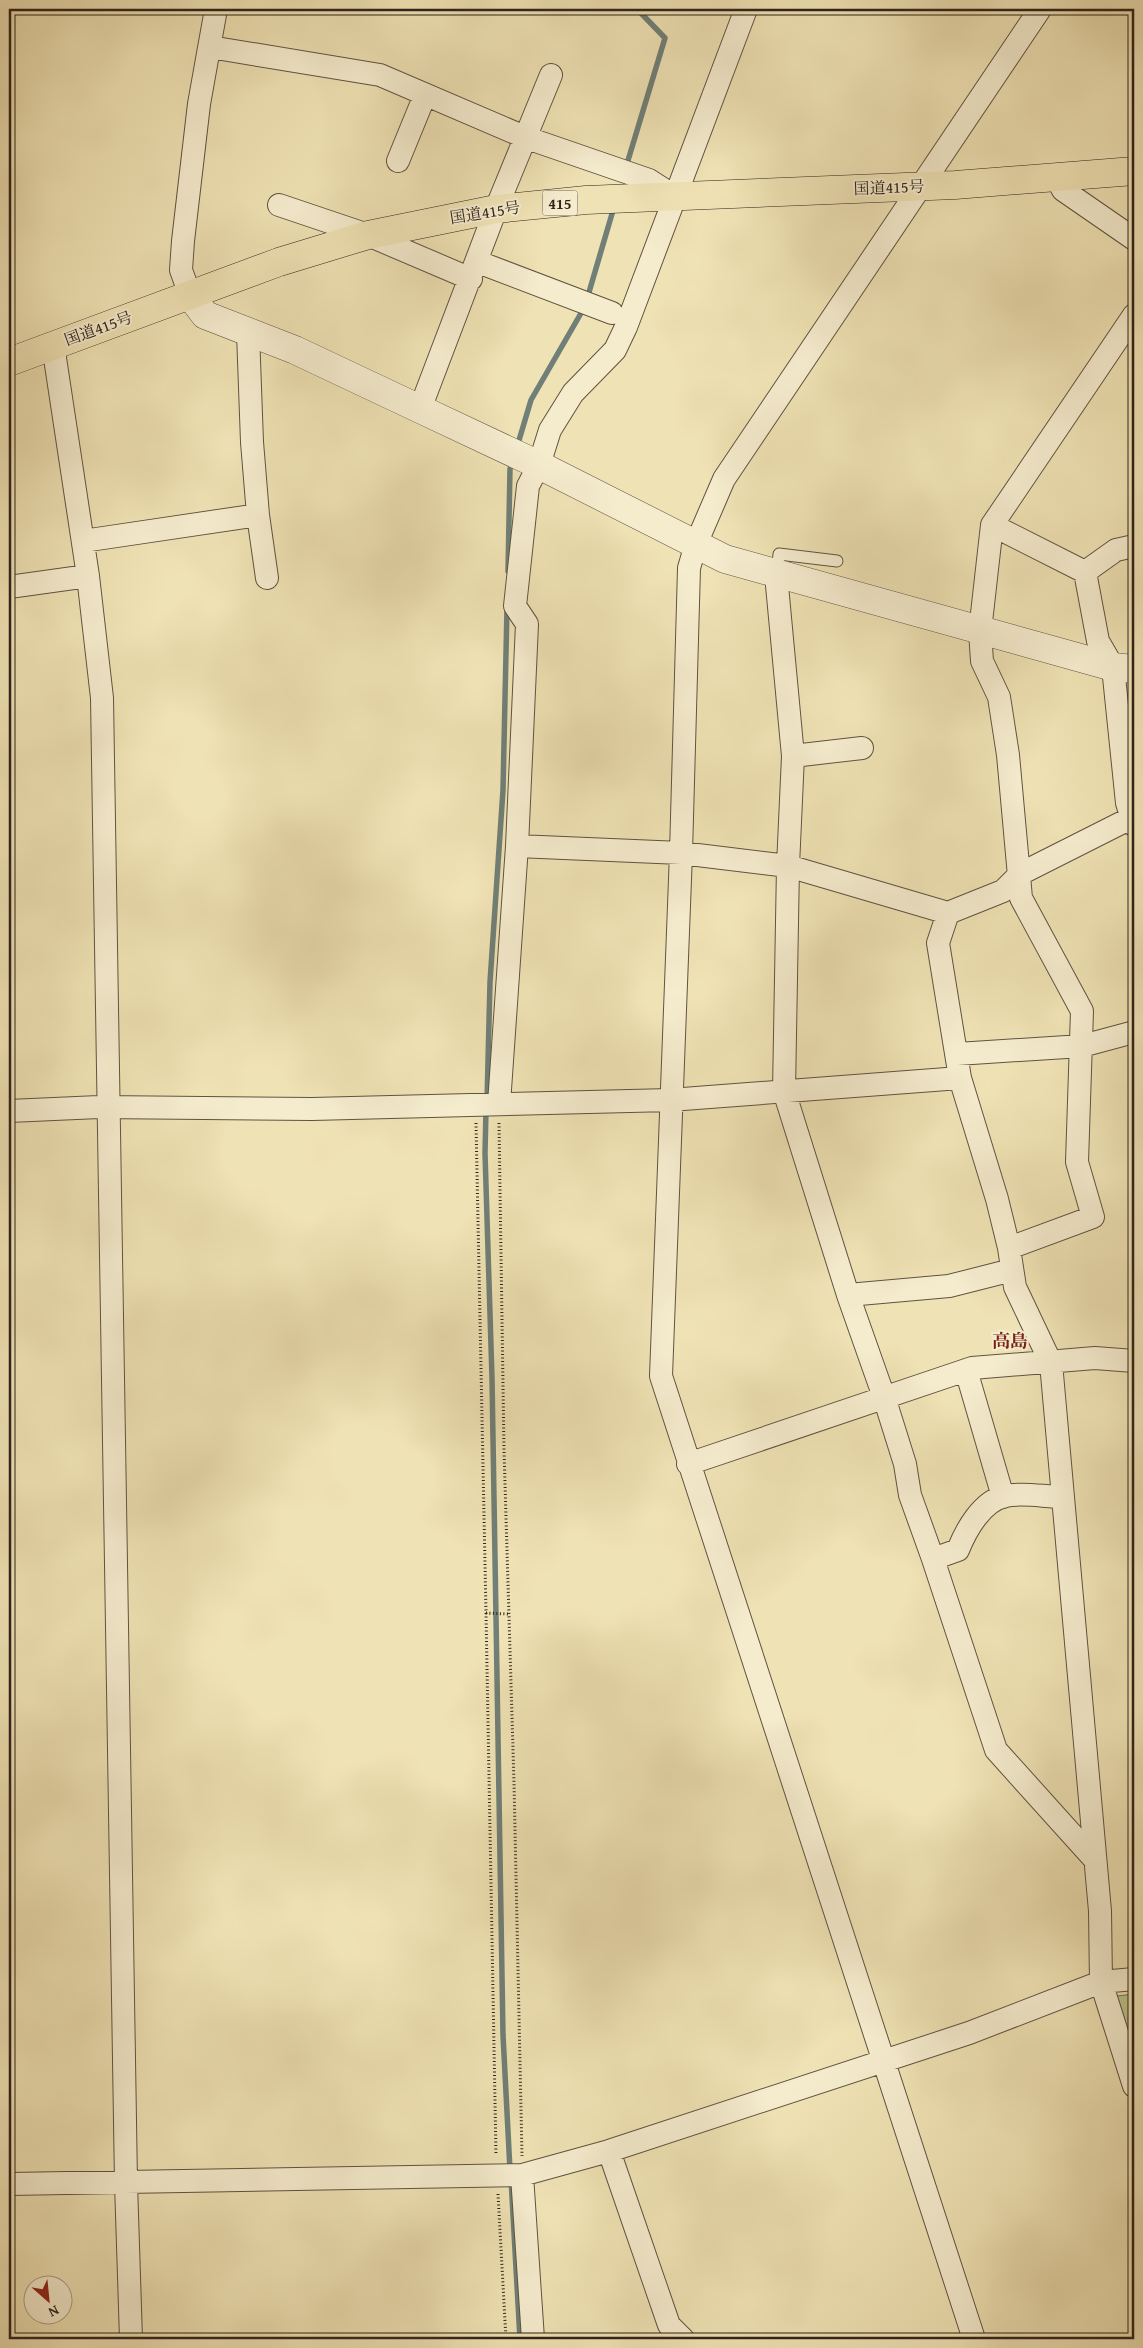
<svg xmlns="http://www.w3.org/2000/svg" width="1143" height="2348" font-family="'Gentium Book Plus','Noto Serif JP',serif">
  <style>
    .grass { fill: url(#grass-tufts); stroke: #747354 }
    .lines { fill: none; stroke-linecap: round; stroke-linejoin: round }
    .stream { stroke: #707f77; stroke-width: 5.5 }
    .service-casing { stroke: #5f5341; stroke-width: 13 }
    .minor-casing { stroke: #5f5341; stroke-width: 24 }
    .tertiary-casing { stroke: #5f5341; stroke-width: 29 }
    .trunk-casing { stroke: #2f231b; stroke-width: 29 }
    .path { stroke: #2f231b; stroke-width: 3; stroke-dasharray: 1 2.5; stroke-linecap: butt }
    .service { stroke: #f5ecce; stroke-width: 11 }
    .minor { stroke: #f5ecce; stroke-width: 22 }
    .tertiary { stroke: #f5ecce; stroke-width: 28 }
    .trunk { stroke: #efe2b4; stroke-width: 28 }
    .labels { text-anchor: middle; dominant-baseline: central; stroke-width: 4; stroke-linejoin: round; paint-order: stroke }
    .shield { fill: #f5ecce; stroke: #6a5f51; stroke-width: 1 }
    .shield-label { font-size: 15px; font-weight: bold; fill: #2f231b }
    .street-label { font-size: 16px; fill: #2f231b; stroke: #f5ecce }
    .neighbourhood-label { font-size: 18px; font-weight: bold; fill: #7a1f14; stroke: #f5ecce }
  </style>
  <defs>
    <pattern id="grass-tufts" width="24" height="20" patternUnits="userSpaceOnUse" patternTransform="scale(1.25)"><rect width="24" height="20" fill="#bac38c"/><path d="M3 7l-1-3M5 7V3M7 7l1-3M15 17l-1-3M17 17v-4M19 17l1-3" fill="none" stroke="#a0a778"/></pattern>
  </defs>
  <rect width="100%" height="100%" fill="#efe2b4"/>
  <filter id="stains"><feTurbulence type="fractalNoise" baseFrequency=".004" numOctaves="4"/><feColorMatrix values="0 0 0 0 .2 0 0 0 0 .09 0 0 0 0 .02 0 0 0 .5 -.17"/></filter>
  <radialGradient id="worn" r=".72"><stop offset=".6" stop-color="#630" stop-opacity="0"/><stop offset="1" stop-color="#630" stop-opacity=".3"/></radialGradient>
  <path class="grass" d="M1134,1994V2049L1117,1996Z"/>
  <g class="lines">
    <path class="stream" d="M626,167L665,38L637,9
      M587,299L614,207
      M517,447L531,400L584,308
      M508,571L510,469L513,461
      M487,1101L490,982L503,790L507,608
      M486,1110L485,1153L492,1378L503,2035L510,2170
      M511,2179L520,2339"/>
    <defs>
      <path id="service" d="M777,573L779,554L837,561"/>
      <path id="minor" d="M746,9L626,327L615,350L573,393L550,430L539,465L528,486L515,606L527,624L517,846L681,853L788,866L784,1091L848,1295
        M210,47L380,75L527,138L649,180L674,196
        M398,161L425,95
        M1056,177L1063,190L1134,239
        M279,205L368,235L471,279
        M478,262L612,313
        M190,295L181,270L183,241L199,104L216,9
        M248,333L252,442L258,515
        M420,409L496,209L551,75
        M992,525L1085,572L1116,550L1134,546
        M83,541L258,515L267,578
        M1085,572L1098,641L1113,667L1127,803L1134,825
        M776,575L793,756
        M88,576L102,698L126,2183L131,2339
        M9,587L88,576L53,345
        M862,748L793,756L788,866L948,913
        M1131,818L1020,874L1003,891L948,913L938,943L960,1078L997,1199L1009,1248L1015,1287L1051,1363L1100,1911L1101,1982L1134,2086
        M957,1054L1082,1046L1134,1032
        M499,1104L517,846
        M9,1111L99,1107L312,1109L670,1100L960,1078
        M1009,1248L1093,1217L1077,1162L1082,1011L1021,898L1008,755L999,697L982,661L980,631L992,525L1134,315
        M966,1370L1003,1497
        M688,1464L972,1368L1095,1358L1134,1361
        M1063,1497C1045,1497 1022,1492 1005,1496C982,1501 966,1530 958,1550L933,1559L996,1750L1095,1860
        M933,1559L910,1495L905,1464L884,1397L848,1295L949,1286L1012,1270
        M609,2151L669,2325L683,2339
        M522,2175L533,2339
        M9,2184L522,2175L609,2151L969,2033L1101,1982L1134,1979
        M974,2339L661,1376L681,853L689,568L696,544L724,479L1040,9"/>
      <path id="tertiary" d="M190,295L205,315L295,350L420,409L539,465L725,559L1113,667L1134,669"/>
      <path id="trunk" d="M9,362L279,262L368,235L496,209L586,200L955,185L1134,171"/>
    </defs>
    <use href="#service" class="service-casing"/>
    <use href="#minor" class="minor-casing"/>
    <use href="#tertiary" class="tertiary-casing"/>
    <use href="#trunk" class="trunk-casing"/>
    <path class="path" d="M476,1123L486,1613L508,1614
      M499,1123L504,1450L514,1783L522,2156
      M486,1613L496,2155
      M498,2194L506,2339"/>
    <use href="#service" class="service"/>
    <use href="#minor" class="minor"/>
    <use href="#tertiary" class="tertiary"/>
    <use href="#trunk" class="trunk"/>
  </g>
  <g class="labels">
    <rect class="shield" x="542.5" y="190.5" width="35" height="25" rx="4"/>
    <g class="shield-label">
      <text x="560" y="203">415</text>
    </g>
    <g class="street-label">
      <text transform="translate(889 187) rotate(-2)">国道415号</text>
      <text transform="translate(485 212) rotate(-9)">国道415号</text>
      <text transform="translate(98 328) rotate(-20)">国道415号</text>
    </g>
    <g class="neighbourhood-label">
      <text x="1010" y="1340">高島</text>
    </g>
  </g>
  <rect width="1143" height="2348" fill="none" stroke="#efe2b4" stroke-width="30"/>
  <rect x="10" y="10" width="1123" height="2328" fill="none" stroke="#2f231b" stroke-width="2.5"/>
  <rect x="15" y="15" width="1113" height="2318" fill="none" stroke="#2f231b"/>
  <g transform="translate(48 2300) rotate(153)"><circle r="24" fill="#f5ecce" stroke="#a69c86"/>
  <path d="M0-4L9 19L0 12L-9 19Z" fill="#8f2418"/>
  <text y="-8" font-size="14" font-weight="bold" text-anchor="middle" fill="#2f231b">N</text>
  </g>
  <rect width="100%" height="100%" filter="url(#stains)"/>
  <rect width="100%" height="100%" fill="url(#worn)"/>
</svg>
